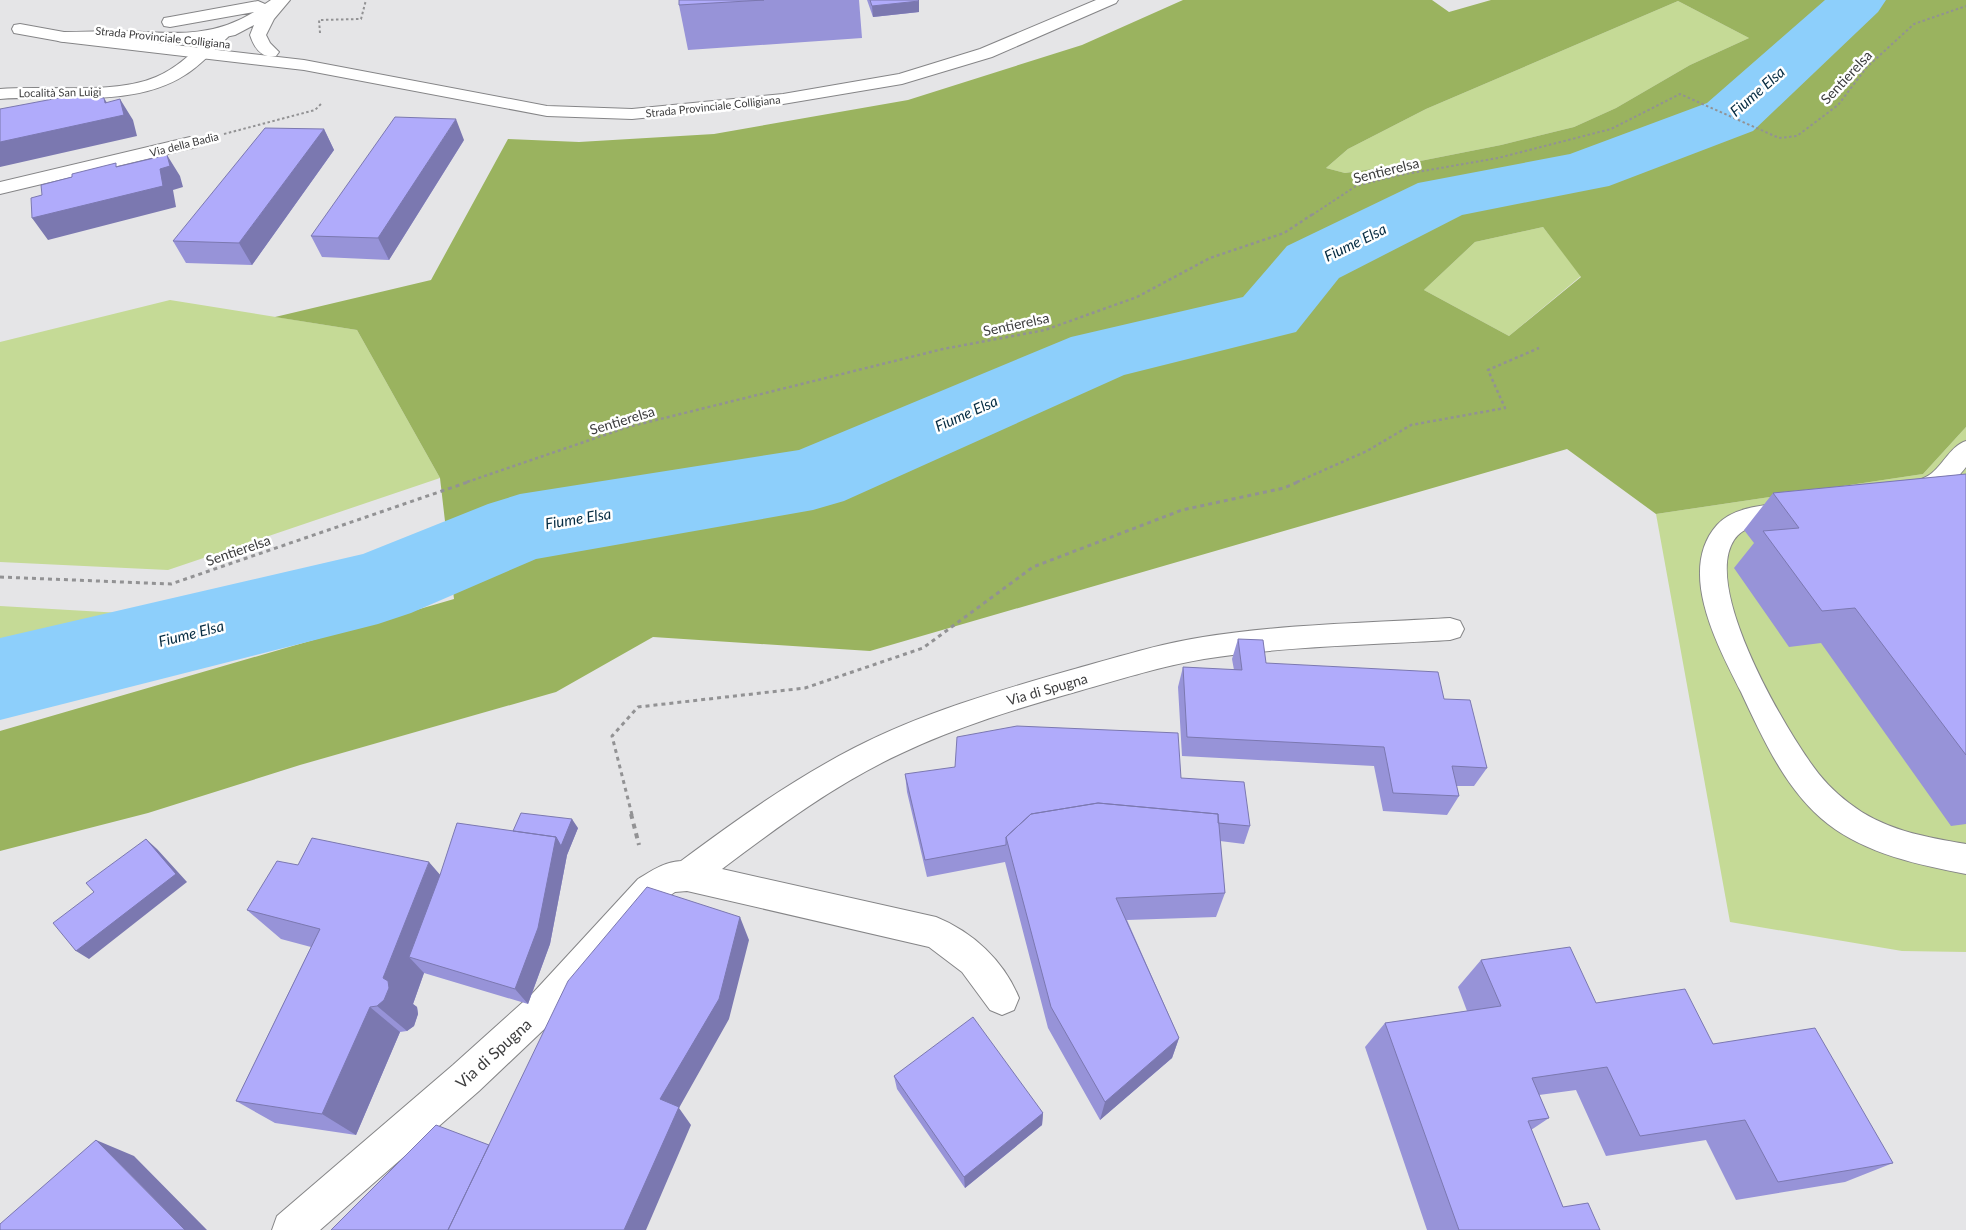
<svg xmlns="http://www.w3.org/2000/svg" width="1966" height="1230" font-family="Lato,sans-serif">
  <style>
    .green { fill: #c5da96 }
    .forest { fill: #9ab35f; fill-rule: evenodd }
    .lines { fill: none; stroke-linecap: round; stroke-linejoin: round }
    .river { fill: #8dcffb; fill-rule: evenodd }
    .service-casing { stroke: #858587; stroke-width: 2 }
    .minor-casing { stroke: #858587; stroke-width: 2 }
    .tertiary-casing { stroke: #858587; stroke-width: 2 }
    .secondary-casing { stroke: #858587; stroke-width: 2 }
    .path-far3 { stroke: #929294; stroke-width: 2; stroke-dasharray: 2.5 2.5; stroke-linecap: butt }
    .path-far2 { stroke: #929294; stroke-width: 2.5; stroke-dasharray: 3 3; stroke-linecap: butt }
    .path-far1 { stroke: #929294; stroke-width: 3; stroke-dasharray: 4 4; stroke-linecap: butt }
    .path { stroke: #929294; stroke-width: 4; stroke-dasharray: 5 5; stroke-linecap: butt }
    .service { fill: #fff; fill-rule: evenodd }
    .minor { fill: #fff; fill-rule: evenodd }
    .tertiary { fill: #fff; fill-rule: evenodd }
    .secondary { fill: #fff; fill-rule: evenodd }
    .wall { fill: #9793d8 }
    .shaded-wall { fill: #7b78b0 }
    .building { fill: #b0abfb; stroke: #7b78b0 }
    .labels { text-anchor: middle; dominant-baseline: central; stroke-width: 5; stroke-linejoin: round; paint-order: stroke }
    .far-street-label { font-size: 11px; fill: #3c3c3d; stroke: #fff }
    .street-label { font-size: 14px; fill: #3c3c3d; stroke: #fff }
    .water-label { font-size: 15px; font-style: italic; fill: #062c42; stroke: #fff }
    .near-street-label { font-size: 16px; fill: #3c3c3d; stroke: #fff }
  </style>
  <rect width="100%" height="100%" fill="#e5e5e7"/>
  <path class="green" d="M1678,1L1749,38L1690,65L1616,108L1574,127L1501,145L1400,165L1345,173L1326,168L1348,149L1426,109Z
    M1543,227L1581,276L1509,336L1424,290L1475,242Z
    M170,300L357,330L440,478L168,570L0,562V342Z
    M1966,427V952L1902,951L1730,922L1656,514L1923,474Z
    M0,606L121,613L0,642Z"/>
  <path class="forest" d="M1183,0H1432L1449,12L1491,0H1966V427L1923,474L1656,514L1567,449L870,651L653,637L556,692L300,765L148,813L0,851V731L454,599L440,478L357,330L275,317L431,280L508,139L579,142L714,134L908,100L1082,45ZM1678,1L1749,38L1690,65L1616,108L1574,127L1501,145L1400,165L1345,173L1326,168L1348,149L1426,109ZM1543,227L1581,277L1509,336L1424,290L1475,242Z"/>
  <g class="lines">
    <path class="river" d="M1825,0H1886L1878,12L1753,131L1609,186L1462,215L1339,278L1296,332L1124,375L844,501L813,510L536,559L411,613L378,624L0,720V638L363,554L488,504L520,494L799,450L1071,337L1243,297L1287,246L1418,183L1570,154L1707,103Z"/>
    <defs>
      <path id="service" d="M222,28L228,29L230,33L228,37C214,50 201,65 185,75C132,109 60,94 0,99V89C46,85 115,95 156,77C180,67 198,47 216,29Z
        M1966,441V467C1952,485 1930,506 1906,498L1902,492C1908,482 1922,481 1932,473C1944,463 1951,446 1966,441Z
        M1791,502L1800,504L1804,511L1800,518C1779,524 1747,520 1734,540C1703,587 1780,719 1808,759C1819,776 1833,791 1849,803C1883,830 1925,837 1966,844V874C1919,865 1867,854 1828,824C1786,791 1763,739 1741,692C1719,648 1676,571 1717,525C1734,506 1767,505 1791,502Z"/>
      <path id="minor" d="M190,137L197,139L199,143L197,147L0,194V182Z
        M1450,618L1460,621L1464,629L1460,637L1450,640C1368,645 1286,646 1204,659C1162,666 1121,679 1079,691C1019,708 959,726 902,753C837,783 779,826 722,869L936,917C973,932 1004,961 1019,998L1014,1010L1002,1015L990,1010L962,972L929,947L687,891L675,892L662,901L556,1018L479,1091L320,1230H272L277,1216L453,1065L532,994L638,879C653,870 664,862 681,861C736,820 792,780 854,748C922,713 997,691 1071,670C1114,658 1158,644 1203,637C1285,624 1368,623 1450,618Z"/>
      <path id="tertiary" d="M271,0H290L274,19L266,35L270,43L279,52L276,56C261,59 254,47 250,35L254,25L235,35L198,43L64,42L58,41L56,37L58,33L64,32C83,32 103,31 122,31C171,33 210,39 254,12L170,27L164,26L162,22L164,18L170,17L258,1L265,4Z"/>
      <path id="secondary" d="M1096,0H1118L1116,3L992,57L902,84L783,104L632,119L547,116L304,70L64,42L14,33L12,29L14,25L20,24L64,32L304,60L547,106L632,109L783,94L899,74L980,49Z"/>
    </defs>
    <use href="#service" class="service-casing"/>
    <use href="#minor" class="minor-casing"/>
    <use href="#tertiary" class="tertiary-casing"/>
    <use href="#secondary" class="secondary-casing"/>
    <path class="path-far3" d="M320,33L319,20L361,19L366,0
      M224,134L315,110L322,103
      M1312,215L1356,186L1400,175L1498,158L1611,129L1680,94L1779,138L1797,136L1838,105L1867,67L1914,24L1966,6"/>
    <path class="path-far2" d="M467,482L628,427L943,349L1045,330L1137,297L1210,258L1284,233L1313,214
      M1297,482L1367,451L1411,425L1505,408L1488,370L1539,348"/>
    <path class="path-far1" d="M0,577L171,584L471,481
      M632,815L612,736L638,707L805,688L923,648L1033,567L1182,510L1284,488L1300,481"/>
    <path class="path" d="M631,814L639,845"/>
    <use href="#service" class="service"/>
    <use href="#minor" class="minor"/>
    <use href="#tertiary" class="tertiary"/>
    <use href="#secondary" class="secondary"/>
  </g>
  <path class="wall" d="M679,0H859L862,38L688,50L679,5Z
    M867,0H918L919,12L873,17Z
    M324,129L334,150L252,265L186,263L173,241Z
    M464,140L389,260L322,257L311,236Z
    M1966,474V824L1951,826L1821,643L1789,647L1734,568L1754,543L1744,530L1773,493Z
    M1238,639L1266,663L1444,699L1487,768L1474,786H1456L1459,796L1447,815L1383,811L1374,766L1182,756L1178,687L1183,667L1234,670L1232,659Z
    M905,774L1181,778L1250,826L1244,844L1220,841L1225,893L1216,917L1127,920L1179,1038L1172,1058L1100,1120L1048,1028L1005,862L927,877L907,792Z
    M578,828L567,855L550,944L528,1004L424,973L413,1004L417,1007L418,1014L414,1026L407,1031L400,1032L356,1135L275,1123L236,1101L311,947L281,939L247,910L298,865L440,875L513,831Z
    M1481,960L1596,1003L1713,1044L1893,1163L1845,1182L1736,1200L1706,1140L1606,1156L1576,1090L1539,1095L1549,1118L1531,1130L1563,1207L1600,1230H1427L1365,1047L1385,1023L1467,1011L1458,987Z
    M894,1076L1043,1113L1042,1125L965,1188L897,1089Z"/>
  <path class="shaded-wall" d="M919,1V12L873,17L872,6Z
    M104,98L116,117L120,99L133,120L137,136L0,167V142L105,103Z
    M456,119L464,140L389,260L378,238Z
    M324,129L334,150L252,265L239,243Z
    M167,155L180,176L183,187L173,190L176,207L48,240L32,218L160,169Z
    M572,819L578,828L567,855L550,944L528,1004L515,989L556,837Z
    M146,839L157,849L187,882L89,959L76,951Z
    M429,862L455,892L409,957L424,973L413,1004L417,1007L418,1014L414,1026L407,1031L377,1006L383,978Z
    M740,917L749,940L729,1019L679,1108L691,1125L646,1230H624L660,1099Z
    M370,1007L400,1032L356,1135L322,1114Z
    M1179,1038L1172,1058L1100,1120L1105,1102Z
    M1043,1113L1042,1125L965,1188L964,1177Z
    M96,1140L134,1156L207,1230H185Z"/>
  <path class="building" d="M679,0H764L679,5Z
    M870,0H918L919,1L872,6Z
    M69,96L104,98L105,103L120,99L124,115L0,142V109Z
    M395,117L456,119L378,238L311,236Z
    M265,128L324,129L239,243L173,241Z
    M167,155L170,166L160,169L163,186L32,218L31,198L42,195L41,185L72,177V174L116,163V167Z
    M1966,474V755L1855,608L1822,611L1763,531L1799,528L1773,493Z
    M1238,639L1263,640L1266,663L1438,672L1444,699L1470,700L1487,768L1452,766L1459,796L1393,793L1384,747L1187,737L1183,667L1242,670Z
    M1017,726L1178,733L1181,778L1244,782L1250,826L1218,823V814L1098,803L1031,814L1006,837V845L925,860L905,774L955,767L957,737Z
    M1098,803L1218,814L1225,893L1116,898L1179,1038L1105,1102L1051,1007L1006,837L1031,814Z
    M521,813L572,819L561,846L556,837L513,831Z
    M457,823L556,837L538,928L515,989L409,957L440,875Z
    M312,838L429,862L383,978L388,981L389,988L384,1000L377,1006L370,1007L322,1114L236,1101L320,929L247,910L277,861L298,865Z
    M146,839L176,874L76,951L53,923L94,892L86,883Z
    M647,887L740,917L719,999L660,1099L679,1107L624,1230H448L568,981Z
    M1570,947L1596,1003L1685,989L1713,1044L1815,1028L1893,1163L1778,1182L1745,1120L1640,1136L1607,1067L1532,1078L1549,1118L1528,1121L1563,1207L1588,1203L1600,1230H1459L1385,1023L1501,1006L1481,960Z
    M973,1017L1043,1113L964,1177L894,1076Z
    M436,1125L489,1145L448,1230H331Z
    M96,1140L185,1230H0V1224Z"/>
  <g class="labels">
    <g class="far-street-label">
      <text transform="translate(163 37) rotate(6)">Strada Provinciale Colligiana</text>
      <text transform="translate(60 92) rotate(-1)">Località San Luigi</text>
      <text transform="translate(713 106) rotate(-6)">Strada Provinciale Colligiana</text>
      <text transform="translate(184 144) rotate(-14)">Via della Badia</text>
    </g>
    <g class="street-label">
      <text transform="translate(1846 77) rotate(-47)">Sentierelsa</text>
      <text transform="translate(1386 170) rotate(-14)">Sentierelsa</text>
      <text transform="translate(1016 324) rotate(-12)">Sentierelsa</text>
      <text transform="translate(622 420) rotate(-17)">Sentierelsa</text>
      <text transform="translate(238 550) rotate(-19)">Sentierelsa</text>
      <text transform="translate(1047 689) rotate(-16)">Via di Spugna</text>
    </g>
    <g class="water-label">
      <text transform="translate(1757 91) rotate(-41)">Fiume Elsa</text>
      <text transform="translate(1355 242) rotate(-26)">Fiume Elsa</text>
      <text transform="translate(966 413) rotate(-24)">Fiume Elsa</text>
      <text transform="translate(578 518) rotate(-9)">Fiume Elsa</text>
      <text transform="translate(191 633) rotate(-14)">Fiume Elsa</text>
    </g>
    <g class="near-street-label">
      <text transform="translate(493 1053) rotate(-42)">Via di Spugna</text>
    </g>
  </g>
</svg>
